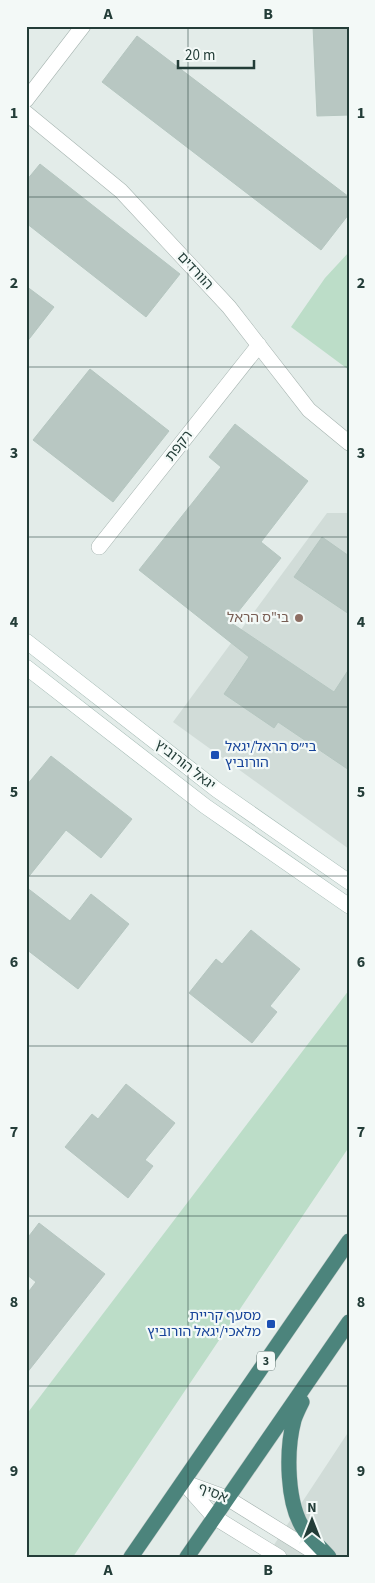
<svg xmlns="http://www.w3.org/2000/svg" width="375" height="1583" font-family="'Source Sans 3','Noto Sans Hebrew',sans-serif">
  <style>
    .built { fill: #d1dcd8 }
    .green { fill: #bcddc8 }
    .building { fill: #b8c7c2; stroke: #b5c6c0 }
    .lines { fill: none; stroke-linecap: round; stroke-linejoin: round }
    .minor-casing { stroke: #a6b4b0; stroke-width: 16 }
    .secondary-casing { stroke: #a1b8b2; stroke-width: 16 }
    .trunk-casing { stroke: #c1c9c7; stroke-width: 16 }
    .minor { stroke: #fff; stroke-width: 15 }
    .secondary { stroke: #fff; stroke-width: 15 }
    .trunk { stroke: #4c847c; stroke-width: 15 }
    .grid { fill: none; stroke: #233d38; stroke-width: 1; stroke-opacity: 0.55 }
    .education-dot { fill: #8d6e63; stroke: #f3f9f7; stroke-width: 2 }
    .transit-dot { fill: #1a4fb4; stroke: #f3f9f7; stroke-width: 2 }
    .labels { text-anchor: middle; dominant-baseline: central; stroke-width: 4.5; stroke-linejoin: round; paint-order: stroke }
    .shield { fill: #f3f9f7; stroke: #617571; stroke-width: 1 }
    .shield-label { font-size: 12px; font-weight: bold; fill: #233d38 }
    .street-label { font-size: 14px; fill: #233d38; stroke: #f3f9f7 }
    .education-label { font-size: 14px; fill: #785e54; stroke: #f3f9f7; text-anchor: end }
    .transit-label { font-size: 14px; fill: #164399; stroke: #f3f9f7; text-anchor: start }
    .neatline { fill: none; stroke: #233d38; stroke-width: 2 }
    .grid-label { font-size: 16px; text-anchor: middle; font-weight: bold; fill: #233d38 }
  </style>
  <rect width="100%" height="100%" fill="#e3ece9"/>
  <path class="built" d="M327,513H349V849L173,722Z
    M349,1431V1557H266Z"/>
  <path class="green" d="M349,252V370L291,327L325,278Z
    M349,990V1147L73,1557H26V1415Z"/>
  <path class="building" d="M313,26H349V115L317,116Z
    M137,36L349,197V214L321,250L102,82Z
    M40,164L180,274L146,317L26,223V181Z
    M26,286L54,307L26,343Z
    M90,369L169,431L113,502L33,440Z
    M235,424L308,481L261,542L281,558L230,622L334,692L349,669V770L278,722L274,728L224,694L249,657L139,570L221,467L209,457Z
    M322,537L349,556V614L294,577Z
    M51,756L132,819L101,858L66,830L26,880V786Z
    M26,887L70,921L91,894L129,924L78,989L26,949Z
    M251,930L300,969L270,1006L277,1012L252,1043L189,993L216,959L222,964Z
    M126,1084L175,1123L145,1160L153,1166L128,1198L65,1147L92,1114L98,1119Z
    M39,1223L105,1274L26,1374V1295L36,1282L26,1274V1240Z"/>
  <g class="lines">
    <defs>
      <path id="minor" d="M26,100L83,26
        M26,113L121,191L229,307L309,410L349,443
        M99,547L259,345
        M183,1482L227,1498L322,1557
        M184,1483L214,1517L279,1557"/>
      <path id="secondary" d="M26,641L217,790L349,882
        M26,667L205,806L349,906"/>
      <path id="trunk" d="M302,1402C299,1408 296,1414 294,1420C286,1450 286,1505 305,1531C312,1540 321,1548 329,1557
        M131,1557L349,1241
        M187,1557L349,1322"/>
    </defs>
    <use href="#minor" class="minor-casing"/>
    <use href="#secondary" class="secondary-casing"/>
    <use href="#trunk" class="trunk-casing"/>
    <use href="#minor" class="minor"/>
    <use href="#secondary" class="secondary"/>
    <use href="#trunk" class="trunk"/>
  </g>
  <path class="grid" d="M188,26V1557M26,197H349M26,367H349M26,537H349M26,707H349M26,876H349M26,1046H349M26,1216H349M26,1386H349"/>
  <circle class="education-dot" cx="299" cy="618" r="5"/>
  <g class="transit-dot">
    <rect x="210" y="750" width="10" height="10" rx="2.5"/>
    <rect x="266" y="1319" width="10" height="10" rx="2.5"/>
  </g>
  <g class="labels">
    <rect class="shield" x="257" y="1351.5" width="18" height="19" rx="4"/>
    <g class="shield-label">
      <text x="266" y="1361">3</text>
    </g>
    <g class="street-label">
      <text transform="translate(195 271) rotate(47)">הוורדים</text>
      <text transform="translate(179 446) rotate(-52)">רקפת</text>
      <text transform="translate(185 765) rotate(38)">יגאל הורוביץ</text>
      <text transform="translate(213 1493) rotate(22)">אסיף</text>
    </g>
    <g class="education-label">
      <text x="289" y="618">בי"ס הראל</text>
    </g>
    <g class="transit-label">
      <text x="225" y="747">בי״ס הראל/יגאל<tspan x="225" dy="16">הורוביץ</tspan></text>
      <text x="261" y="1316" text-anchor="end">מסעף קריית<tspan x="261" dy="16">מלאכי/יגאל הורוביץ</tspan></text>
    </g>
  </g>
  <rect width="375" height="1583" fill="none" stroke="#f3f9f7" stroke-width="55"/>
  <g transform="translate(312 1520)" stroke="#f3f9f7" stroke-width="4" paint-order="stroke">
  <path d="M0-4L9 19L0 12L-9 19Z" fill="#233d38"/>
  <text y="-8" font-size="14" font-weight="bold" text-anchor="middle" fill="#233d38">N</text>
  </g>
  <path d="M178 60v8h76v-8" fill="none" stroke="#233d38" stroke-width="2.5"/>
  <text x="185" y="60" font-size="15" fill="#233d38" stroke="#f3f9f7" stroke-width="4" paint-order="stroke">20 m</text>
  <rect x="28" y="28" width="320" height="1528" class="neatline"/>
  <g class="grid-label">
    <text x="108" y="19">A</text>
    <text x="268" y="19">B</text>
    <text x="14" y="118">1</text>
    <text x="361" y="118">1</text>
    <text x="14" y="288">2</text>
    <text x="361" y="288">2</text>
    <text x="14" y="458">3</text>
    <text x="361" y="458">3</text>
    <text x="14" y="627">4</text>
    <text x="361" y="627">4</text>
    <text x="14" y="797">5</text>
    <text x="361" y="797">5</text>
    <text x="14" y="967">6</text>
    <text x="361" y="967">6</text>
    <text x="14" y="1137">7</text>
    <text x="361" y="1137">7</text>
    <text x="14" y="1307">8</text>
    <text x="361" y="1307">8</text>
    <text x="14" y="1476">9</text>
    <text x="361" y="1476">9</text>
    <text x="108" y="1575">A</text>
    <text x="268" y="1575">B</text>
  </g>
</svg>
